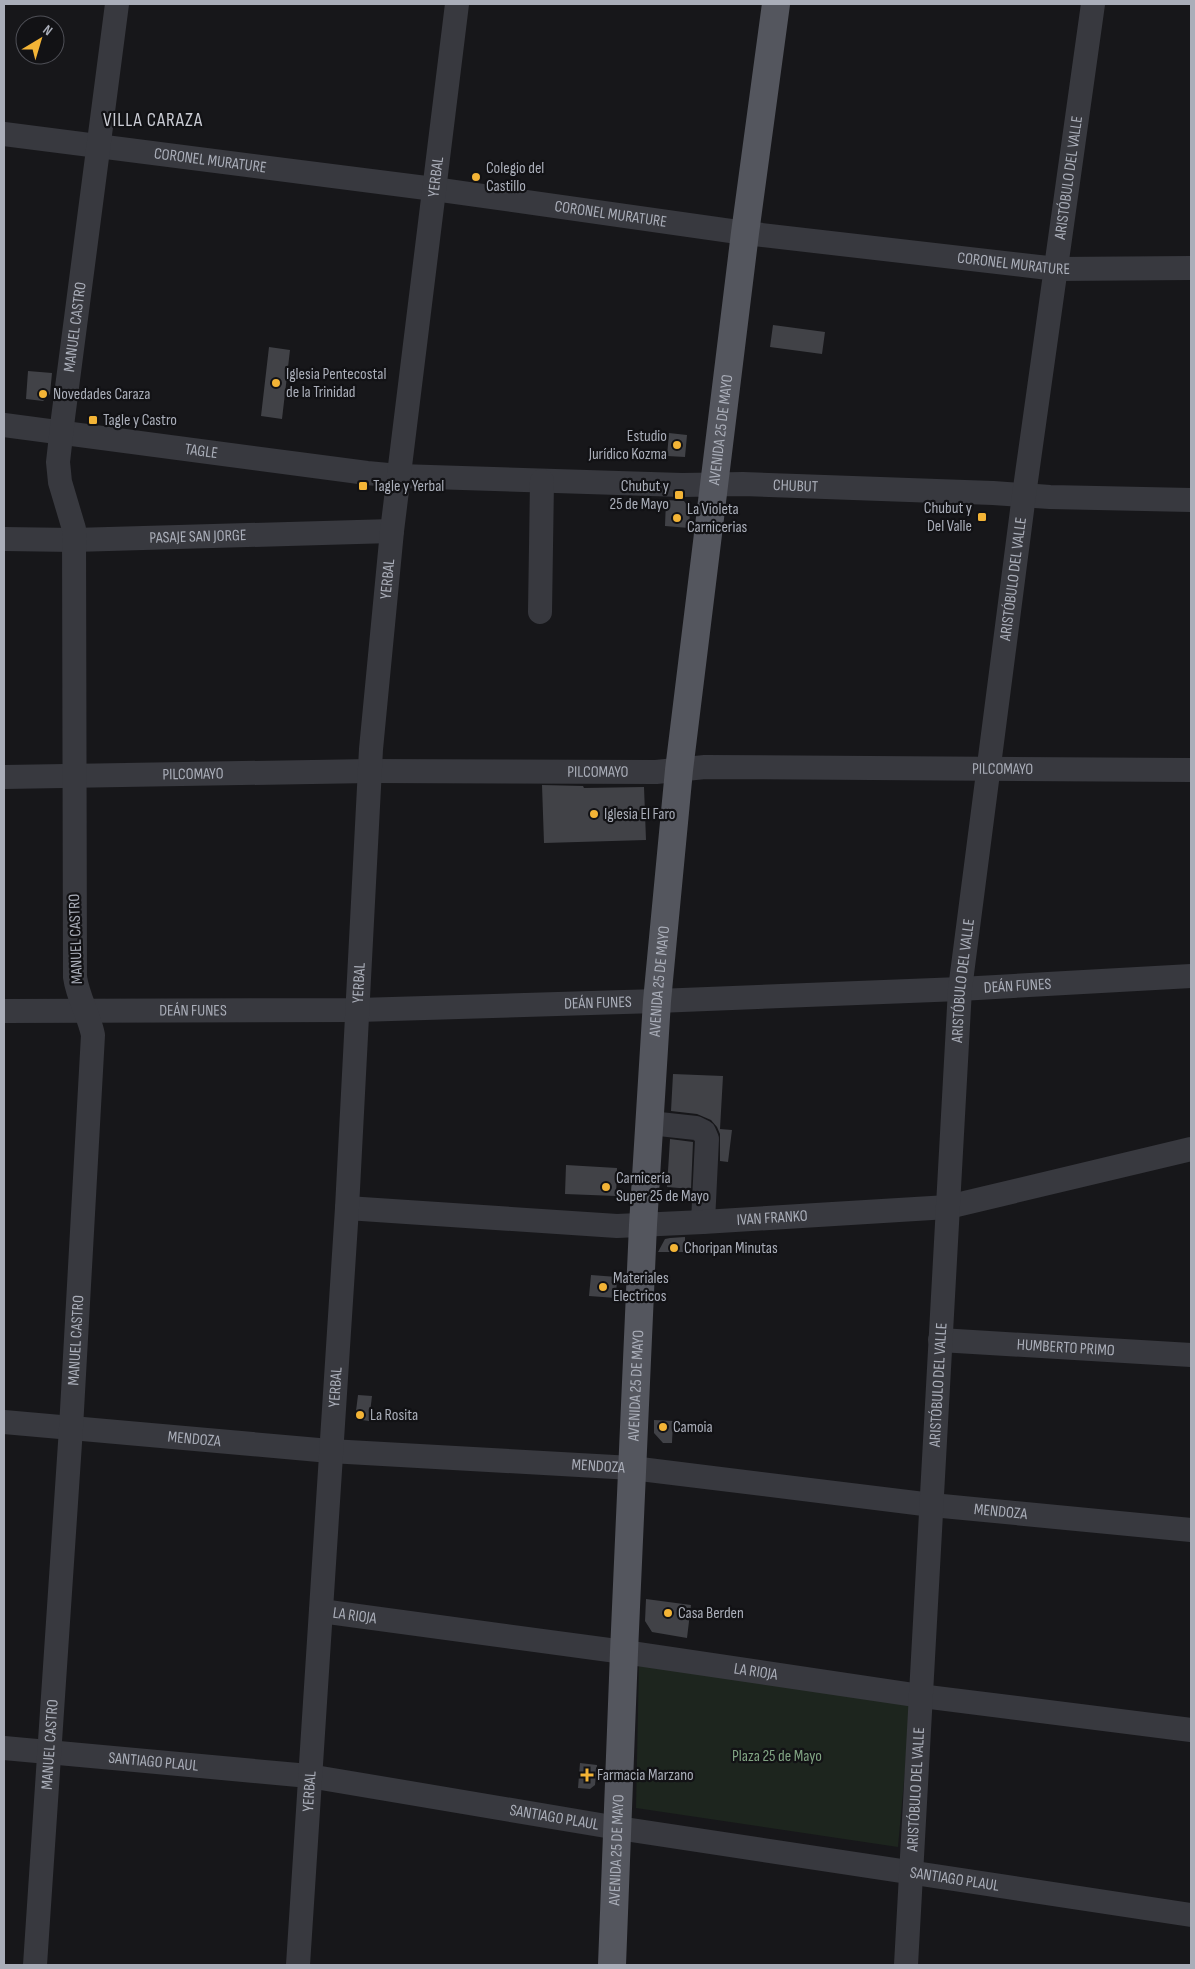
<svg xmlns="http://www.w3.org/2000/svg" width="1195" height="1969" font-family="'Sofia Sans Condensed',sans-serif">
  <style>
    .green { fill: #1d251e }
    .building { fill: #414247 }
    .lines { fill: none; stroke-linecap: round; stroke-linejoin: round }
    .minor { stroke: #38393f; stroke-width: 24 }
    .major { stroke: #54565e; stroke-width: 28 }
    .poi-dot { fill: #f3b436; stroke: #121215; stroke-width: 2 }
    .labels { text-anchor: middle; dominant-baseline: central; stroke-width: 4.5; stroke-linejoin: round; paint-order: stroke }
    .street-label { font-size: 16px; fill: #aaaeb9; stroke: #121215 }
    .poi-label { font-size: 16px; fill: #aaaeb9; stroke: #121215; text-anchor: start }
    .park-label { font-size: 16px; fill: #81a483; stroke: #121215 }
    .quarter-label { font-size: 19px; letter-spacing: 1px; fill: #cbcdd5; stroke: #121215 }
  </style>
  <rect width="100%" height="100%" fill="#17171a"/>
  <path class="green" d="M639,1663L911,1704L898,1847L636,1808Z"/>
  <path class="building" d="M773,325L825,332L822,354L770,347Z
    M269,347L290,350L282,419L261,416Z
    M28,371L52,373L50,394L43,401L26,399Z
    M669,433L687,435L685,457L667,456Z
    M666,500L684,501L690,509L689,528L665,526Z
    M542,785L583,786L584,788L644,787L646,840L544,843Z
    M673,1074L723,1076L720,1129L732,1130L728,1162L720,1161V1134L717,1127L711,1120L697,1114L671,1111Z
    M670,1139L693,1142L691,1189L667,1187Z
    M566,1165L617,1168L616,1196L565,1194Z
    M685,1237V1252H658L665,1239L670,1238Z
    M591,1275L617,1277L616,1298L589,1296Z
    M358,1395L372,1396L369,1421L355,1419Z
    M654,1420L673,1421L672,1443H663L654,1433Z
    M646,1599L691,1605L687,1638L652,1632L645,1621Z
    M580,1763L597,1765L595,1785L590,1789L578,1788Z"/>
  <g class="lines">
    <g class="minor">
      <path id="s1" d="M4,134L434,189L745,233L1057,269L1191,268"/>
      <path id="s2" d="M4,425L367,473L399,476L682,485L743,484L993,493L1050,497L1191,500"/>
      <path id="s3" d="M4,539L74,540L392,531"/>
      <path d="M540,612L542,481"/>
      <path id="s4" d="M4,777L370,771L656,772L705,767L1191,770"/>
      <path id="s5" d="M4,1011L358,1010L657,1001L960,989L1191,976"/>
      <path d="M650,1123L696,1128L704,1132L707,1139L703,1222"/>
      <path id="s6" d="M347,1208L617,1226L703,1222L948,1207L1191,1149"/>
      <path id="s7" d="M940,1340L1191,1355"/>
      <path id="s8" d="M4,1422L330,1451L632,1468L932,1505L1191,1530"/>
      <path id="s9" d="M321,1611L624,1652L921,1696L1191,1730"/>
      <path id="s10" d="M4,1748L309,1776L618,1828L1191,1915"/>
      <path id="s11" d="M35,1965L71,1428L93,1035C89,1015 78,998 75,977L74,529L60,482L58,462L63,418L117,4"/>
      <path id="s12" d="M298,1965L347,1208L371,749L392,531L457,4"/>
      <path id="s13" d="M906,1965L960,989L1024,495L1093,4"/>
    </g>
    <path class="major" id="s14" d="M612,1965L624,1652L643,1225L657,1001L679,770L745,233L776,4"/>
  </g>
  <g class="poi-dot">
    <circle cx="476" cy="177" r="5"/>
    <circle cx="276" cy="383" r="5"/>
    <circle cx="43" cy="394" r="5"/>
    <rect x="88" y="415" width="10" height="10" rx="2.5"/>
    <circle cx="677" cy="445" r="5"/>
    <rect x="358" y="481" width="10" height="10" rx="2.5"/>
    <rect x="674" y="490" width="10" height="10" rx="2.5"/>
    <rect x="977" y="512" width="10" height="10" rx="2.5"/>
    <circle cx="677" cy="518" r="5"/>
    <circle cx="594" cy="814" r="5"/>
    <circle cx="606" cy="1187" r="5"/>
    <circle cx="674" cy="1248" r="5"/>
    <circle cx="603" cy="1287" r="5"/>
    <circle cx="360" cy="1415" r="5"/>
    <circle cx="663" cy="1427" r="5"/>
    <circle cx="668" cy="1613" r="5"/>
    <path d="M584.5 1767.5h5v5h5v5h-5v5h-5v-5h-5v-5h5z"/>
  </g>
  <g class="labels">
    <g class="street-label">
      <text stroke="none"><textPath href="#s1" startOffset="208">CORONEL MURATURE</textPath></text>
      <text stroke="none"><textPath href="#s12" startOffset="1794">YERBAL</textPath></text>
      <text stroke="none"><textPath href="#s13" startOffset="1796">ARISTÓBULO DEL VALLE</textPath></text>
      <text stroke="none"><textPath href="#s1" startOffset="612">CORONEL MURATURE</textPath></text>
      <text stroke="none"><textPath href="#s1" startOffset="1018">CORONEL MURATURE</textPath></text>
      <text stroke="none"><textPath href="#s11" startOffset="1646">MANUEL CASTRO</textPath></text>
      <text stroke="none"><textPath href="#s14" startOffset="1540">AVENIDA 25 DE MAYO</textPath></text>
      <text stroke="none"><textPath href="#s2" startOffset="199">TAGLE</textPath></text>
      <text stroke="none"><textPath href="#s2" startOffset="795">CHUBUT</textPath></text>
      <text stroke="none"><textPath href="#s3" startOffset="194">PASAJE SAN JORGE</textPath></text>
      <text stroke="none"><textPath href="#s12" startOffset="1389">YERBAL</textPath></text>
      <text stroke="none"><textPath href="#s13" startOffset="1391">ARISTÓBULO DEL VALLE</textPath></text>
      <text stroke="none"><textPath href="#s4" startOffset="999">PILCOMAYO</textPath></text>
      <text stroke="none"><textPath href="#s4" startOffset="594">PILCOMAYO</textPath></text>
      <text stroke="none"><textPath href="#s4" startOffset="189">PILCOMAYO</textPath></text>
      <text transform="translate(76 939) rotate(-92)">MANUEL CASTRO</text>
      <text stroke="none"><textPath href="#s13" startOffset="986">ARISTÓBULO DEL VALLE</textPath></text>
      <text stroke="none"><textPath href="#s14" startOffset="985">AVENIDA 25 DE MAYO</textPath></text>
      <text stroke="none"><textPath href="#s12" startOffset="984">YERBAL</textPath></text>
      <text stroke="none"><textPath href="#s5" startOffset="1014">DEÁN FUNES</textPath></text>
      <text stroke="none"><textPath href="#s5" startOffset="594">DEÁN FUNES</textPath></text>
      <text stroke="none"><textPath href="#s5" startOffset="189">DEÁN FUNES</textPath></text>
      <text stroke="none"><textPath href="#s6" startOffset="426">IVAN FRANKO</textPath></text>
      <text stroke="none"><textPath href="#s11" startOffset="626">MANUEL CASTRO</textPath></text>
      <text stroke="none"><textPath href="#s7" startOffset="126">HUMBERTO PRIMO</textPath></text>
      <text stroke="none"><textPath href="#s13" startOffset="581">ARISTÓBULO DEL VALLE</textPath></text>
      <text stroke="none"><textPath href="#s14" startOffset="580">AVENIDA 25 DE MAYO</textPath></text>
      <text stroke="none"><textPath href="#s12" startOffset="579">YERBAL</textPath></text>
      <text stroke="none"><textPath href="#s8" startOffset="191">MENDOZA</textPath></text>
      <text stroke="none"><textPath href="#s8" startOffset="596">MENDOZA</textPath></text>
      <text stroke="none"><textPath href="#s8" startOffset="1001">MENDOZA</textPath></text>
      <text stroke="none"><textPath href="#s9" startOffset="34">LA RIOJA</textPath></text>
      <text stroke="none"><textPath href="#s9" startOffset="439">LA RIOJA</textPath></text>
      <text stroke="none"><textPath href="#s11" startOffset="221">MANUEL CASTRO</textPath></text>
      <text stroke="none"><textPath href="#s10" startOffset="150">SANTIAGO PLAUL</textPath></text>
      <text stroke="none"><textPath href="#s13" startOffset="176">ARISTÓBULO DEL VALLE</textPath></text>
      <text stroke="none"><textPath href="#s12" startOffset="174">YERBAL</textPath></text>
      <text stroke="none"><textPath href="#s10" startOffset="555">SANTIAGO PLAUL</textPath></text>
      <text stroke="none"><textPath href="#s14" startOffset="115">AVENIDA 25 DE MAYO</textPath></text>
      <text stroke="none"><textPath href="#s10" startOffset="960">SANTIAGO PLAUL</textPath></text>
    </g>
    <g class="poi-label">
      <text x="486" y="168">Colegio del<tspan x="486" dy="18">Castillo</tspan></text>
      <text x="286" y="374">Iglesia Pentecostal<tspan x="286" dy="18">de la Trinidad</tspan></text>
      <text x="53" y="394">Novedades Caraza</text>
      <text x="103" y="420">Tagle y Castro</text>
      <text x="667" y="436" text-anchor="end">Estudio<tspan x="667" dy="18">Jurídico Kozma</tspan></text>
      <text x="373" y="486">Tagle y Yerbal</text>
      <text x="669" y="486" text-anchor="end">Chubut y<tspan x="669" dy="18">25 de Mayo</tspan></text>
      <text x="972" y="508" text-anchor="end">Chubut y<tspan x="972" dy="18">Del Valle</tspan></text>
      <text x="687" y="509">La Violeta<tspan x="687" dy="18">Carnicerias</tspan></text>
      <text x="604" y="814">Iglesia El Faro</text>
      <text x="616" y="1178">Carnicería<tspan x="616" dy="18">Super 25 de Mayo</tspan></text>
      <text x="684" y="1248">Choripan Minutas</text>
      <text x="613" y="1278">Materiales<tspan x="613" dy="18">Electricos</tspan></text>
      <text x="370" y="1415">La Rosita</text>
      <text x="673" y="1427">Camoia</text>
      <text x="678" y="1613">Casa Berden</text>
      <text x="597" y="1775">Farmacia Marzano</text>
    </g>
    <g class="park-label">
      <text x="777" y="1756">Plaza 25 de Mayo</text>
    </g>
    <g class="quarter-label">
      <text x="153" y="120">VILLA CARAZA</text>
    </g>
  </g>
  <rect width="1195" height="1969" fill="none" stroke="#aaaeb9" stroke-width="10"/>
  <g transform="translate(40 40) rotate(38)"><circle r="24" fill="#121215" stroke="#4f5057"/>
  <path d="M0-4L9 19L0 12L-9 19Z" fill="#f3b436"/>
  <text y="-8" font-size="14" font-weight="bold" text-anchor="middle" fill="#aaaeb9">N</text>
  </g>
</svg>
